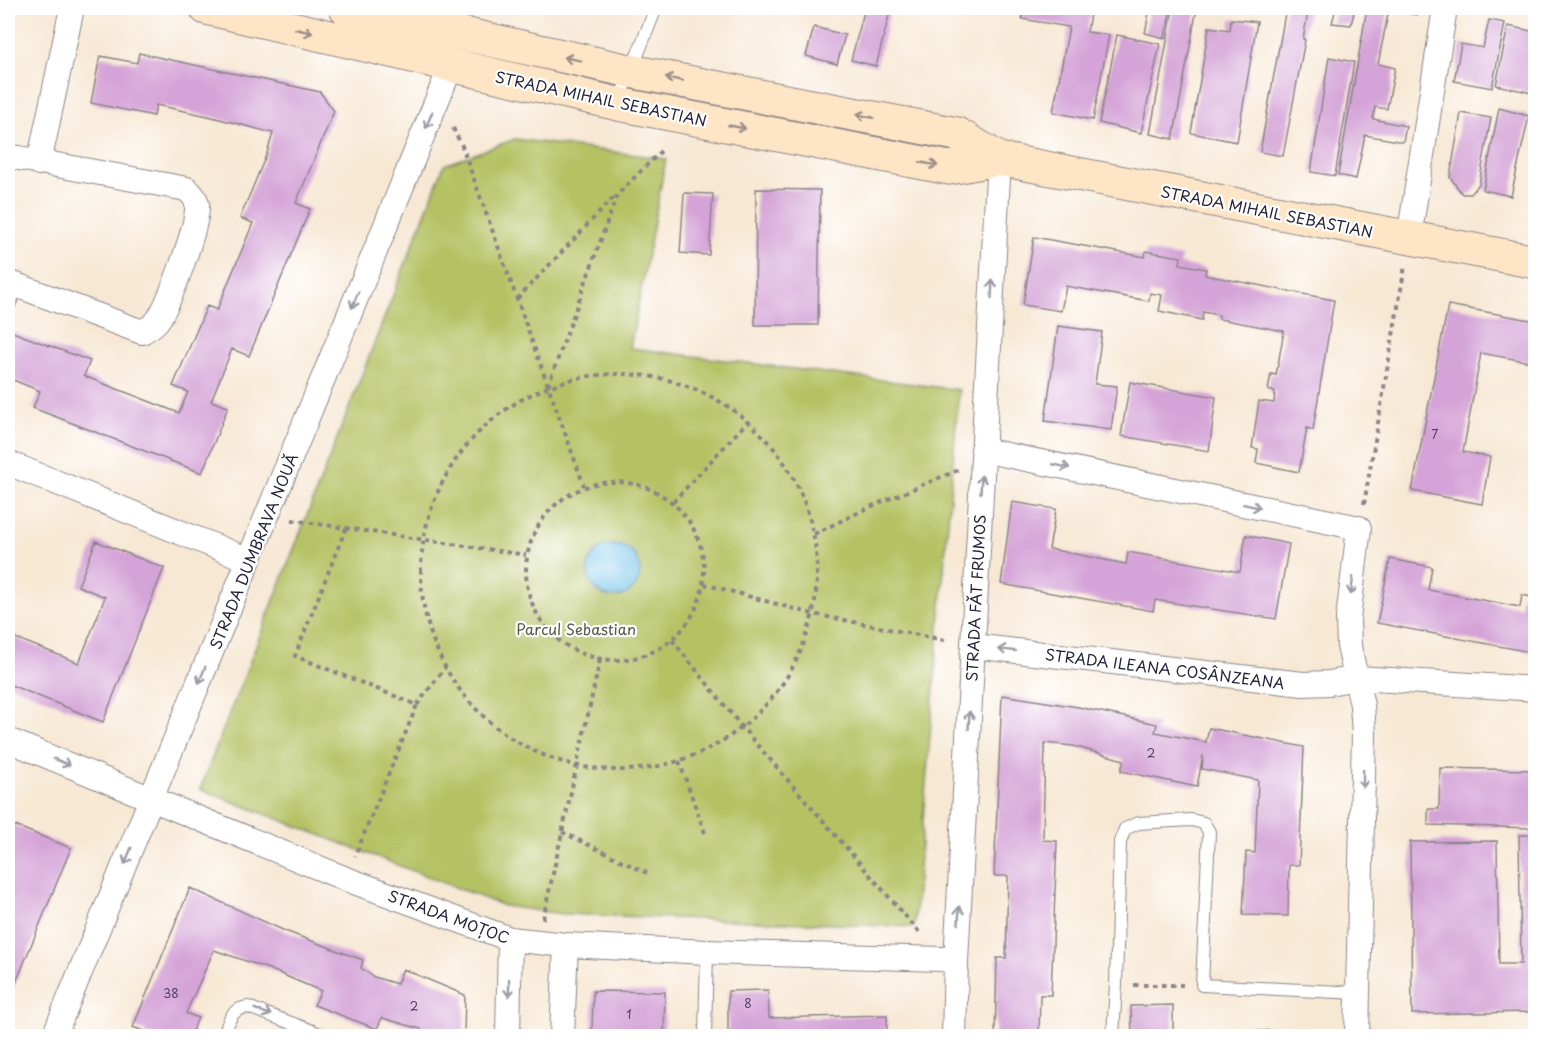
<svg xmlns="http://www.w3.org/2000/svg" width="1543" height="1044" font-family="'Playpen Sans',sans-serif">
  <style>
    .green { fill: #b4c264; stroke: #6b7250; stroke-width: 1.5 }
    .water { fill: #6dc0e9; stroke: #487192; stroke-width: 1.5 }
    .building { fill: #d4a3d7 }
    .lines { fill: none; stroke-linecap: round; stroke-linejoin: round }
    .service-casing { stroke: #8c8588; stroke-width: 14 }
    .minor-casing { stroke: #8c8588; stroke-width: 26 }
    .secondary-casing { stroke: #8c8588; stroke-width: 35 }
    .path { stroke: #8c8588; stroke-width: 4; stroke-dasharray: 4.5 4.5; stroke-linecap: butt }
    .service { stroke: #fff; stroke-width: 12 }
    .minor { stroke: #fff; stroke-width: 24 }
    .secondary { stroke: #fee5c5; stroke-width: 33 }
    .oneway { stroke: #9b8d87 }
    .oneway2 { stroke: #9c9ca7 }
    .labels { text-anchor: middle; dominant-baseline: central; stroke-width: 4.5; stroke-linejoin: round; paint-order: stroke }
    .number-label { font-size: 12px; fill: #4e4262 }
    .street-label { font-size: 15px; fill: #22223b; stroke: #fff }
    .park-label { font-size: 15px; fill: #555a49; stroke: #fff }
  </style>
  <rect width="100%" height="100%" fill="#fff"/>
  <filter id="ink" filterUnits="userSpaceOnUse"><feTurbulence type="fractalNoise" baseFrequency=".0167" numOctaves="2"/><feDisplacementMap in="SourceGraphic" scale="12" xChannelSelector="R" yChannelSelector="G"/><feConvolveMatrix kernelMatrix="1 2 1 2 8 2 1 2 1" color-interpolation-filters="sRGB"/></filter>
  <filter id="wash" filterUnits="userSpaceOnUse"><feTurbulence type="fractalNoise" baseFrequency=".008" numOctaves="4" result="noise"/><feDisplacementMap in="SourceGraphic" scale="24" xChannelSelector="R" yChannelSelector="G"/><feGaussianBlur stdDeviation="1.35" result="paint"/><feColorMatrix in="noise" values="0 0 0 0 0 0 0 0 0 0 0 0 0 0 0 0 0 1.4 0 .05"/><feComposite in="paint" operator="in"/></filter>
  <g filter="url(#wash)">
    <rect width="100%" height="100%" fill="#f7e8d4"/>
    <path class="green" d="M515,139L666,159L630,348L959,390L914,927L562,914L504,906L200,789L444,165Z"/>
    <path class="water" d="M588 571a26 26 0 1 1 52 0a26 26 0 1 1-52 0Z"/>
    <g id="blocks">
      <path class="building" d="M865,8H891L876,66L851,60Z
        M1024,8H1091L1087,32L1109,35L1093,120L1053,112L1069,27L1022,19Z
        M1150,8H1171L1165,38L1145,33Z
        M1173,8H1197L1173,139L1150,134Z
        M1286,8H1309L1303,39L1305,40L1283,156L1260,152Z
        M1336,8H1355L1351,25L1332,23Z
        M1367,8H1418L1417,15L1389,9L1378,64L1395,68L1387,109L1375,107L1373,119L1406,126L1403,142L1365,135L1356,179L1338,175Z
        M1231,19L1257,22L1237,142L1191,133L1209,27L1230,30Z
        M1489,20L1505,23L1492,88L1454,81L1461,44L1483,48Z
        M1508,26L1536,32V94L1496,85Z
        M814,27L845,35L837,64L806,56Z
        M1117,35L1160,44L1141,133L1099,123Z
        M139,53L320,92L334,111L296,203L310,209L249,356L232,349L211,401L228,407L202,473L33,408L40,391L8,378V337L10,331L90,361L84,376L179,413L188,392L173,386L207,306L217,310L253,223L240,218L267,153L273,133L208,116L156,105L154,116L91,103L100,56L137,63Z
        M1329,57L1354,62L1335,176L1311,172Z
        M1499,108L1529,116L1511,196L1483,190Z
        M1461,113L1491,118L1479,184L1471,194H1462L1450,177Z
        M756,189L820,190L818,325H755Z
        M684,193L713,194L709,255L680,253Z
        M1034,237L1145,257L1146,251L1181,257L1180,264L1206,269L1205,275L1334,300L1313,430L1307,428L1299,472L1256,463L1258,449L1252,448L1259,401L1274,403L1275,392L1268,390L1271,374L1276,375L1284,331L1219,319V315L1203,312L1202,320L1159,311L1162,295L1150,293L1149,301L1066,286L1061,311L1023,305Z
        M1448,305L1536,321V363L1481,353L1463,452L1490,457L1482,504L1412,491Z
        M1058,326L1102,332L1095,384L1117,386L1111,430L1045,421Z
        M1130,382L1216,397L1209,451L1121,436Z
        M1012,502L1056,509L1049,549L1126,564L1128,552L1240,572L1246,535L1289,544L1276,619L1155,600L1153,611L1001,584Z
        M96,541L164,568L103,722L8,684V635L79,663L105,597L78,586Z
        M1390,559L1432,567L1428,590L1520,607L1522,595L1536,598V653L1377,623Z
        M1002,695L1078,707L1157,724L1155,732L1206,742L1209,728L1304,747L1299,865H1289L1288,916L1243,915L1246,852L1255,853L1258,780L1202,769L1203,755L1197,787L1121,771L1124,760L1073,746L1045,743L1043,840L1057,841L1051,995H1040L1039,1036H995L997,958H1006L1008,876H994Z
        M1440,768L1536,770V828L1428,825V809H1439Z
        M8,823L71,848L8,1002L9,871Z
        M1519,835H1536V1012L1412,1014L1410,842L1497,841L1499,964H1521Z
        M190,888L285,931L363,960L361,968L374,977L397,984L403,969L465,995L464,1036H420L421,1029L382,1018L377,1029L314,1005L321,991L269,969L214,950L186,1013L198,1018L190,1036H144L146,1032L133,1027Z
        M768,990L769,1018L887,1015V1036H728V991Z
        M593,991L665,992L664,1036H592Z
        M1173,1005V1033L1291,1030V1036H1132L1131,1006Z"/>
    </g>
  </g>
  <g filter="url(#ink)">
    <use href="#blocks" fill-opacity="0" stroke="#8c8588" stroke-width="1.5"/>
    <g class="lines">
      <defs>
        <path id="service" d="M618,104L656,8
          M8,308L17,286
          M224,1036C229,1021 230,1009 248,1007L326,1036
          M705,1036L707,952
          M1113,1036L1116,984L1120,842L1125,829L1138,823L1191,820L1204,823L1209,832L1202,985L1358,993"/>
        <path id="minor" d="M8,156L187,189C191,194 196,197 197,204C199,224 169,305 157,321C153,326 147,329 142,332L8,282
          M39,163L72,8
          M1409,238L1445,8
          M983,450L1359,528L1348,619L1349,646L1362,705L1364,734L1357,1036
          M8,463L249,560
          M973,646L1303,684L1329,683L1357,678L1536,689
          M8,740L346,879L510,939L566,945L707,952L942,959L956,961
          M54,1036L451,66
          M508,1036L510,939
          M562,1036L566,945
          M954,1036L956,961L999,159"/>
        <path id="secondary" d="M206,8L618,104L949,168L999,159
          M346,8L630,71L957,134L999,159L1536,262"/>
      </defs>
      <use href="#service" class="service-casing"/>
      <use href="#minor" class="minor-casing"/>
      <use href="#secondary" class="secondary-casing"/>
      <path class="path" d="M453,128L462,146L584,486
        M517,299L614,197
        M421 572a198 198 0 1 1 396 0a198 198 0 1 1-396 0Z
        M548,386L617,195L661,151
        M526 571a89 89 0 1 1 178 0a89 89 0 1 1-178 0Z
        M673,502L748,421
        M1364,504L1405,266
        M292,520L526,555
        M346,528L295,656L417,705L355,856
        M814,534L870,507L958,470
        M704,584L813,614L949,641
        M672,640L742,727L920,933
        M417,705L445,668
        M679,761L705,833
        M562,832L647,873
        M543,919L600,660
        M1134,985H1183"/>
      <use href="#service" class="service"/>
      <use href="#minor" class="minor"/>
      <use href="#secondary" class="secondary"/>
    </g>
    <defs><path id="oneway-shaft" d="M-6 0H5M1.5-3L5.5 0L1.5 3" fill="none" stroke-width="1.6" stroke-linecap="round" stroke-linejoin="round" transform="scale(1.5)"/></defs>
    <g class="oneway">
      <use href="#oneway-shaft" transform="translate(304 31) rotate(13)"/>
      <use href="#oneway-shaft" transform="translate(573 59) rotate(-168)"/>
      <use href="#oneway-shaft" transform="translate(674 79) rotate(-169)"/>
      <use href="#oneway-shaft" transform="translate(865 116) rotate(-169)"/>
      <use href="#oneway-shaft" transform="translate(737 127) rotate(11)"/>
      <use href="#oneway-shaft" transform="translate(929 164) rotate(11)"/>
    </g>
    <g class="oneway2">
      <use href="#oneway-shaft" transform="translate(429 120) rotate(112)"/>
      <use href="#oneway-shaft" transform="translate(992 289) rotate(-87)"/>
      <use href="#oneway-shaft" transform="translate(355 300) rotate(112)"/>
      <use href="#oneway-shaft" transform="translate(1061 466) rotate(12)"/>
      <use href="#oneway-shaft" transform="translate(981 484) rotate(-87)"/>
      <use href="#oneway-shaft" transform="translate(1252 506) rotate(12)"/>
      <use href="#oneway-shaft" transform="translate(1352 586) rotate(97)"/>
      <use href="#oneway-shaft" transform="translate(1007 650) rotate(-173)"/>
      <use href="#oneway-shaft" transform="translate(202 675) rotate(112)"/>
      <use href="#oneway-shaft" transform="translate(969 720) rotate(-87)"/>
      <use href="#oneway-shaft" transform="translate(62 762) rotate(22)"/>
      <use href="#oneway-shaft" transform="translate(1363 779) rotate(91)"/>
      <use href="#oneway-shaft" transform="translate(128 856) rotate(112)"/>
      <use href="#oneway-shaft" transform="translate(959 915) rotate(-87)"/>
      <use href="#oneway-shaft" transform="translate(509 988) rotate(91)"/>
      <use href="#oneway-shaft" transform="translate(263 1012) rotate(21)"/>
    </g>
  </g>
  <g class="labels">
    <g class="number-label">
      <text x="1435" y="434">7</text>
      <text x="1151" y="753">2</text>
      <text x="171" y="993">38</text>
      <text x="748" y="1003">8</text>
      <text x="414" y="1006">2</text>
      <text x="629" y="1014">1</text>
    </g>
    <g class="street-label">
      <text transform="translate(601 98) rotate(12)">STRADA MIHAIL SEBASTIAN</text>
      <text transform="translate(1267 211) rotate(11)">STRADA MIHAIL SEBASTIAN</text>
      <text transform="translate(253 551) rotate(-68)">STRADA DUMBRAVA NOUĂ</text>
      <text transform="translate(975 598) rotate(-87)">STRADA FĂT FRUMOS</text>
      <text transform="translate(1165 668) rotate(7)">STRADA ILEANA COSÂNZEANA</text>
      <text transform="translate(449 916) rotate(20)">STRADA MOȚOC</text>
    </g>
    <g class="park-label">
      <text x="576" y="628">Parcul Sebastian</text>
    </g>
  </g>
  <rect width="1543" height="1044" fill="none" stroke="#fff" stroke-width="30"/>
</svg>
